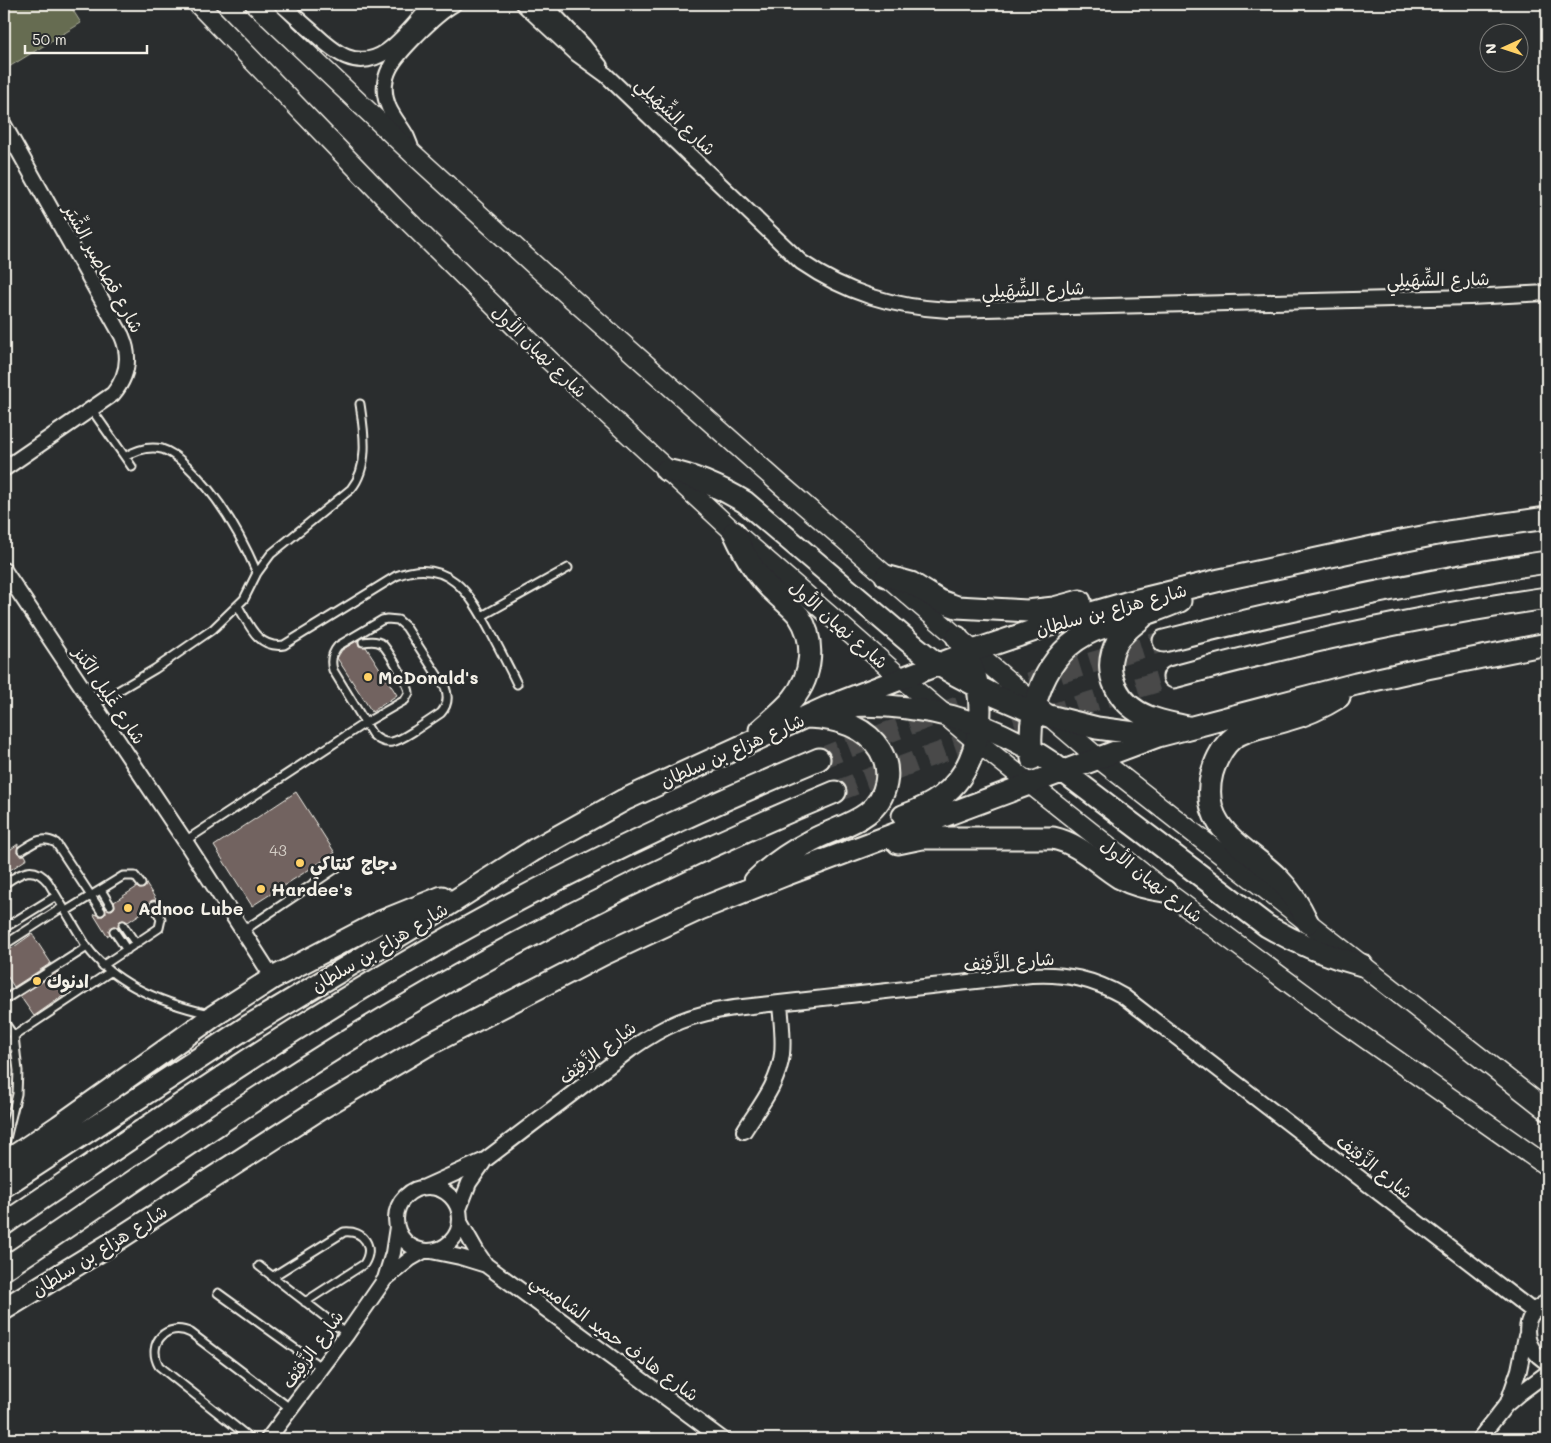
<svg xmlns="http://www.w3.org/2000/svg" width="1551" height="1443" font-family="Mali,'Playpen Sans Arabic',sans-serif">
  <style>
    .green { fill: #666c51; stroke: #adae9c }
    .building { fill: #726461; stroke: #f4f1e8 }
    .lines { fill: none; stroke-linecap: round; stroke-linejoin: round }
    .primary-tunnel { stroke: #484a4a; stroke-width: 21; stroke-dasharray: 21 11; stroke-linecap: butt }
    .lane-casing { stroke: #f4f1e8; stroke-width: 11 }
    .street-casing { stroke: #f4f1e8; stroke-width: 18 }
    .secondary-casing { stroke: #f4f1e8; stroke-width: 22 }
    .primary-casing { stroke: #f4f1e8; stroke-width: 25 }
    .lane { stroke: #2a2d2e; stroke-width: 7 }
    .street { stroke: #2a2d2e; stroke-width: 14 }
    .secondary { stroke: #2a2d2e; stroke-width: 19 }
    .primary { stroke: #2a2d2e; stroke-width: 21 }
    .poi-dot { fill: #ffd166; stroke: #2a2d2e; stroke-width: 2 }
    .labels { text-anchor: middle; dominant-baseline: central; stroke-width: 5; stroke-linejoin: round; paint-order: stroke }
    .number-label { font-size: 15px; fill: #d4cec6 }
    .street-label { font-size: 18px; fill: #f4f1e8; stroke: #2a2d2e }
    .poi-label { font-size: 18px; font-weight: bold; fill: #f4f1e8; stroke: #2a2d2e; text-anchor: start }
  </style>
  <rect width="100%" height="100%" fill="#2a2d2e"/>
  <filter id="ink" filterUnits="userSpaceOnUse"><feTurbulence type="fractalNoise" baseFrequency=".02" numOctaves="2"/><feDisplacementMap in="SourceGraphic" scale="10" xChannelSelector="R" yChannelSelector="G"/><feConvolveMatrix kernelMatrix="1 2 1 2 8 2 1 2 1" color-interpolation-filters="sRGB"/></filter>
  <g filter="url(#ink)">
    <path class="green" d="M4,4H69L81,23L4,70Z"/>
    <path class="building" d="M358,640L359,646L366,647L397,695L372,712L337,658L342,650Z
      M296,792L335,853L252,906L214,846Z
      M18,844L17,852L20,855H25L27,859L4,874V854Z
      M146,884L157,901H151L149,904V908L128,922L123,920L120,921L118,928L114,926L111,927L109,931L110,934L107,936L94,915L96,914L99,916H103L106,913L105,908L112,910L115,907L114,902L137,887L139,889L144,888Z
      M32,934L51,963L14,987L4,971V954Z
      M57,972L70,991L34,1016L20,996Z"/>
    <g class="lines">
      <path class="primary-tunnel" d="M819,759C932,714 1047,675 1164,641
        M835,792C947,748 1059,710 1174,677"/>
      <defs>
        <path id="lane" d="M92,410L132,467
          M125,457C136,450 148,446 162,449C172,452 179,459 187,466C219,496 240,533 257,573
          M238,606C249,625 258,649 284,645L396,576C448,556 470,593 491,633C500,650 509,667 517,684
          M482,616L568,568
          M387,619L398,620L406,627L445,687C449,697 448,705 441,713C432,719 423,725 414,731C398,741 387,749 372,734L333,670C330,660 332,653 338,646L382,620Z
          M94,705L155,669L213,629L244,599L257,573L271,554L351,489C370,466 364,431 360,404
          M185,841L365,723L405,700L409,693C409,685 388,650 382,644C377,640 369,641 363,642
          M22,850C33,843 42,835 56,843L101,911
          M4,884C19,874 33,863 48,882L87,947C115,985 165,1004 210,1014
          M101,890L110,905
          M66,911L123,876H135L141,884
          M123,925L136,944
          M4,928L56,896
          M114,931L127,950
          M243,931L341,865
          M4,945L63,907
          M102,966L159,928L161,919L154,905
          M4,1000L87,947
          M4,1022L14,1036L18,1071L17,1094L4,1147
          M4,1057L14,1036L110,972
          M259,1266L347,1334
          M272,1277L344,1232C364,1230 375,1247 364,1264L305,1302
          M218,1293L322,1368
          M251,1439L159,1366C146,1343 167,1321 191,1333L291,1409"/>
        <path id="street" d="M281,4C292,13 302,23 313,32C334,52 357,72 387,51C403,40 419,19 432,4
          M523,4L577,54L606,75L801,262C846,293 893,307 948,310L1470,297L1547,293
          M544,4L584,46L600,66
          M4,125L122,336C131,357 128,376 113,394L4,469
          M412,153C409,133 397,125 389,108C375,76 397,55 418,34C429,23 440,12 454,4
          M4,570L185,841L273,978
          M744,1131C759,1107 779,1083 782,1054C784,1038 781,1020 780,1003
          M396 1219a32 32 0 1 1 64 0a32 32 0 1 1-64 0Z
          M425,1187L485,1160L631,1049C666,1024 691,1014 734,1008L1031,975C1066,973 1093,979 1123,996L1534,1312
          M459,1209L469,1183L483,1163
          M460,1222L477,1252L486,1265
          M431,1251L460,1257L486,1265L722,1439
          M385,1279L393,1253L397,1227
          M1547,1302C1519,1314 1522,1349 1547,1362
          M1508,1402L1519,1370L1526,1336
          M268,1439L347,1334L385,1279L410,1259L424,1251
          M1479,1439L1506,1405L1520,1393L1547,1373"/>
        <path id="secondary" d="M198,4L394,207L550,361L734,532L901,678L976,741L1165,891L1342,1022L1547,1166
          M255,4L412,153L542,272L780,484L957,637L1098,758L1547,1110"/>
        <path id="primary" d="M666,470C695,476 720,487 745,502L907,640L937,664L956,675L996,696L1033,712L1097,728L1150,735
          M734,532C744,554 756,576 774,592C782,600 792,607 799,616C816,641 812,676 793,699C784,710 771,720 760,730
          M886,576L911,583L940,601L957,607L1027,611L1054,608L1080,601
          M1142,618C1133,625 1123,632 1117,642C1100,672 1119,706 1149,717C1161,722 1175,724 1187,727
          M1164,641C1291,609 1418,581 1547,562
          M1174,677C1297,643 1421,616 1547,598
          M842,706C917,701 990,720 1052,763L1267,926C1298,944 1328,956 1362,965
          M1032,759C1026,710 1044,652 1093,631C1105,626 1118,623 1130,619C1147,614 1163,608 1180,601
          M903,816C917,811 929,806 941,797C977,770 987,717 975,675C971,661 964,649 957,637
          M898,843L922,838H1053C1081,844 1097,864 1120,878C1134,886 1149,889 1165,891
          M755,881C771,865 790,852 811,841C839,825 879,821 886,783C888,772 886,760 880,750C865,725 835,718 807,717
          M1308,923C1300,906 1291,891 1278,878C1246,846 1198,829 1212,773C1216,760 1222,747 1233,738C1249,727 1270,726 1287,720C1306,715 1323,707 1339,697
          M4,1163L59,1126L215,1015L273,978L380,922L442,897
          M4,1186L247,1027L420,923L534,850L624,800L825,708L973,651L1050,625L1126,603L1220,580L1391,543L1448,532L1547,518
          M4,1224C135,1136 264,1045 400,966C534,887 675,819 819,759
          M4,1269C119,1192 232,1112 350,1039C505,944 667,862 835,792
          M4,1309L109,1245L318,1110L424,1047L604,954L700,909L785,875L1158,736L1356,684L1427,668L1547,644"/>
      </defs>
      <use href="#lane" class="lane-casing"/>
      <use href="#street" class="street-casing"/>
      <use href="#secondary" class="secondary-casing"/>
      <use href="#primary" class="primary-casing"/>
      <use href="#lane" class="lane"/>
      <use href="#street" class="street"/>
      <use href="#secondary" class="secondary"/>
      <use href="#primary" class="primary"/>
    </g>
  </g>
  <g class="poi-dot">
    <circle cx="368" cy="677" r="5"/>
    <circle cx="300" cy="863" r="5"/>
    <circle cx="261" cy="889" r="5"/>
    <circle cx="128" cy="908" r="5"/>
    <circle cx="37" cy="981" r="5"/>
  </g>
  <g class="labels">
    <g class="number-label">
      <text x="278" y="850">43</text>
    </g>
    <g class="street-label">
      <text transform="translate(676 116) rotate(44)">شارع الشِّهَيلِي</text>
      <text transform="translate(104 268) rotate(61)">شارع قصاصِير الشِّيَر</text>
      <text transform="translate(1438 279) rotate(-1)">شارع الشِّهَيلِي</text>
      <text transform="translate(1033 289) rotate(-2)">شارع الشِّهَيلِي</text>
      <text transform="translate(540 351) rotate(44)">شارع نهيان الأول</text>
      <text transform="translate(1111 609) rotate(-15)">شارع هزاع بن سلطان</text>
      <text transform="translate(839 624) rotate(41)">شارع نهيان الأول</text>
      <text transform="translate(110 695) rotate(56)">شارع غَلِيل الكَنز</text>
      <text transform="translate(732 750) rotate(-24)">شارع هزاع بن سلطان</text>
      <text transform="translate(1152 880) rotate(38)">شارع نهيان الأول</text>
      <text transform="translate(379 947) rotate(-31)">شارع هزاع بن سلطان</text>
      <text transform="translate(1009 961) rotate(-4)">شارع الزَّفِيْف</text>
      <text transform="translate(597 1052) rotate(-37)">شارع الزَّفِيْف</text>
      <text transform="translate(1375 1166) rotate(38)">شارع الزَّفِيْف</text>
      <text transform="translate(99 1250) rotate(-32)">شارع هزاع بن سلطان</text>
      <text transform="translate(615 1337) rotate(36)">شارع هادف حميد الشامسي</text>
      <text transform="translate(312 1349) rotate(-54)">شارع الزَّفِيْف</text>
    </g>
    <g class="poi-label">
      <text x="378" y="677">McDonald's</text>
      <text x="310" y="863">دجاج كنتاكي</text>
      <text x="271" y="889">Hardee's</text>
      <text x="138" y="908">Adnoc Lube</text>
      <text x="47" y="981">ادنوك</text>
    </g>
  </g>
  <rect width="1551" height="1443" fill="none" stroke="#2a2d2e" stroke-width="20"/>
  <rect x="10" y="10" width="1531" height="1423" fill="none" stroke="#f4f1e8" stroke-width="2" filter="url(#ink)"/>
  <g transform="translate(1504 48) rotate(267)"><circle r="24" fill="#2a2d2e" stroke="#7b7b78"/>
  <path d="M0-4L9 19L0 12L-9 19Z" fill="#ffd166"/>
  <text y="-8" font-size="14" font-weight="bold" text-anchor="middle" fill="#f4f1e8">N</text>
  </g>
  <path d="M25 45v8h122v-8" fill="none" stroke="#f4f1e8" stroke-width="2.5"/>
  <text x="32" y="45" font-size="15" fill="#f4f1e8" stroke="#2a2d2e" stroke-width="4" paint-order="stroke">50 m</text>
</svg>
